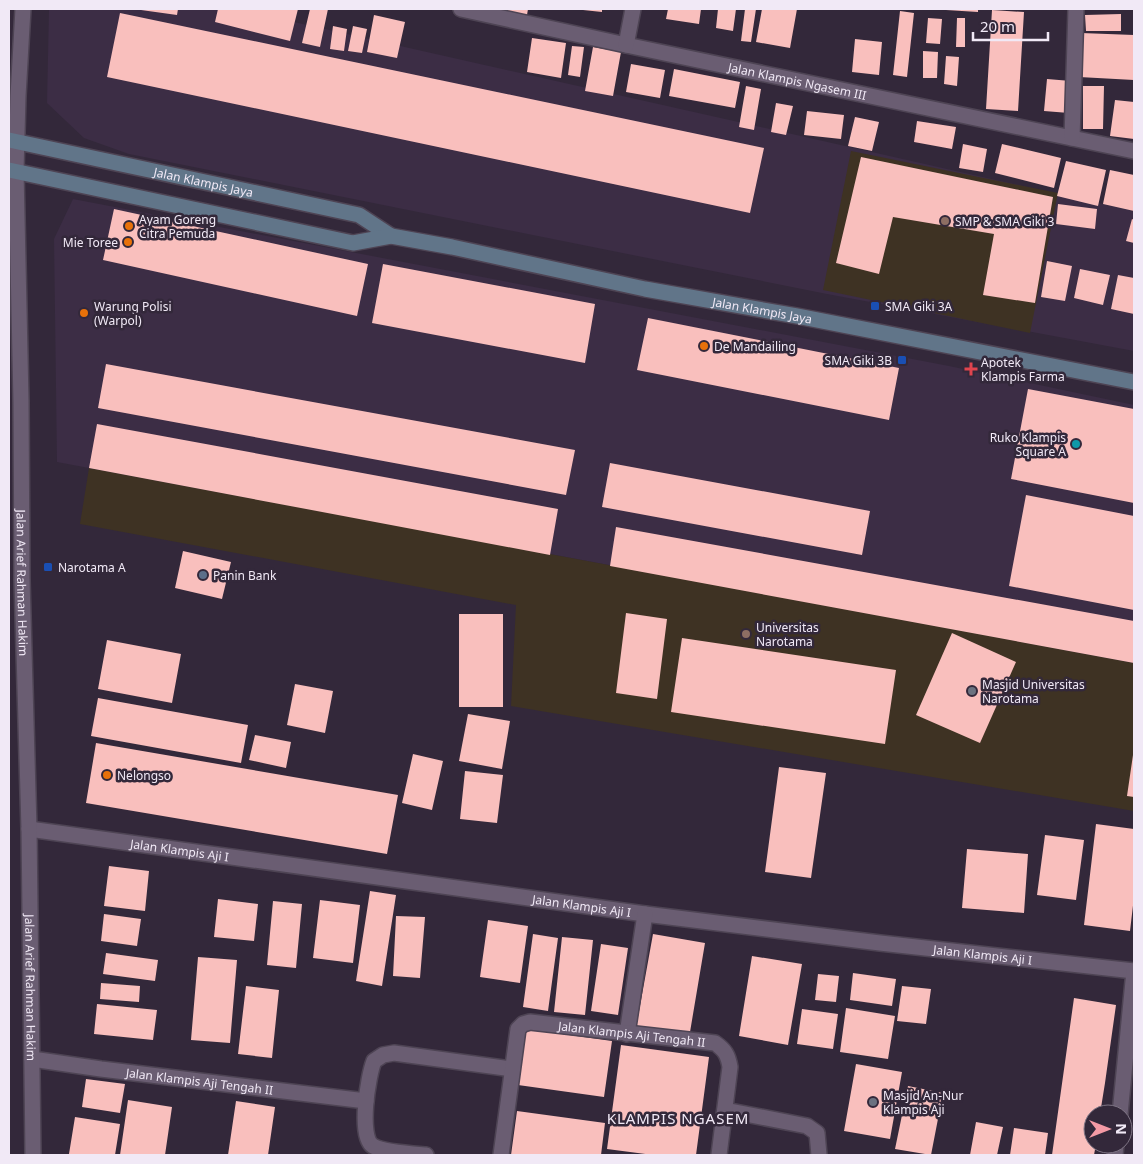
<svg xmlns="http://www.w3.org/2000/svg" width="1143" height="1164" font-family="'Noto Sans',sans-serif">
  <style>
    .built { fill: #3c2d45 }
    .education { fill: #3e3223 }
    .building { fill: #f9bfbd }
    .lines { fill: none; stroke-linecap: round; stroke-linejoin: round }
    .minor-casing { stroke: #4e4454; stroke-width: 18 }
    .tertiary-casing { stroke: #4e4454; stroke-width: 18 }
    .secondary-casing { stroke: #4e4454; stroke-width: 18 }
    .minor { stroke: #6a5d72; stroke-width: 15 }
    .tertiary { stroke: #6a5d72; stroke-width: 15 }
    .secondary { stroke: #617589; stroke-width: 15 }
    .education-dot { fill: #8d6e63; stroke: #33283a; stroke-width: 2 }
    .food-dot { fill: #e8710a; stroke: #33283a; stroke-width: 2 }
    .transit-dot { fill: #1a4fb4; stroke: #33283a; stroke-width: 2 }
    .health-dot { fill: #e0444e; stroke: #33283a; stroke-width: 2 }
    .culture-dot { fill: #0f9aa8; stroke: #33283a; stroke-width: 2 }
    .service-dot { fill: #5c6f8a; stroke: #33283a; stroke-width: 2 }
    .worship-dot { fill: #6b7280; stroke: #33283a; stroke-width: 2 }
    .labels { text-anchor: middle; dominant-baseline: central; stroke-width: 5; stroke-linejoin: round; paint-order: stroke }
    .street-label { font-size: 12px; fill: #f1e9f6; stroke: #33283a }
    .poi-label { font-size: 12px; fill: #f1e9f6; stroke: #33283a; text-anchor: start }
    .quarter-label { font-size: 15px; letter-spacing: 1px; fill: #f1e9f6; stroke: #33283a }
  </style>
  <rect width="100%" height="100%" fill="#33283a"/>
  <path class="built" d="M49,9H236L1134,211V351L827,294L129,154L84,138L47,103Z
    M73,199L949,366L1134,405V663L57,462L54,239Z"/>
  <path class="education" d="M851,151L1058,193L1030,333L823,290Z
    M89,468L1134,663V811L511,706L516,605L80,524Z"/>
  <path class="building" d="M141,9H178L177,15L141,10Z
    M218,9H298L290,41L215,22Z
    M310,9H328L320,47L302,43Z
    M496,9H528L527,15Z
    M583,9H602V12L583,10Z
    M668,9H701L699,24L666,19Z
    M718,9H736L733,31L716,28Z
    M745,9H756L751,42L741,41Z
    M762,9H797L790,48L756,42Z
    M946,9H978V12L946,10Z
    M992,10L1024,12L1018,111L986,109Z
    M900,11L914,13L907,77L893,75Z
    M120,13L764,148L750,213L107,77Z
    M1121,14V31H1086L1085,15Z
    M374,15L405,22L397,58L367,52Z
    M928,18L942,19L940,44L926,43Z
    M957,18H965V47H956Z
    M333,26L347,29L344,51L330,49Z
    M353,26L367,29L362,53L348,51Z
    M1081,33L1134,35V80L1079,77Z
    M532,38L566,43L561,78L527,72Z
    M855,39L882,42L879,75L852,72Z
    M572,46L584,47L580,77L568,75Z
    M593,47L621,52L613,96L585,91Z
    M923,51L938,52L937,78H923Z
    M946,56L959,57L957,86L944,84Z
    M631,64L665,70L660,98L626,92Z
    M674,69L740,82L735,108L669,96Z
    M1047,79L1071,81L1069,113L1044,111Z
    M746,86L761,89L754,130L739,127Z
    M1083,86H1104L1103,129H1083Z
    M1115,100L1134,102V139L1110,136Z
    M776,103L793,106L786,135L771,132Z
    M807,111L844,115L841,139L804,135Z
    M855,117L879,122L872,151L848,146Z
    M917,121L956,127L952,149L914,142Z
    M963,144L987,149L983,172L959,168Z
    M1002,144L1061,158L1054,188L995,173Z
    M861,157L1053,197L1035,303L983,295L994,234L893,217L879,274L836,263Z
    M1066,161L1106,170L1098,206L1057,196Z
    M1110,170L1134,175V211L1103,204Z
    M1058,204L1097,209L1095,229L1056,224Z
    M114,209L368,264L357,316L103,260Z
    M1132,219L1134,220V243L1126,241Z
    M1047,261L1072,266L1065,301L1041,297Z
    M383,264L595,304L585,363L372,323Z
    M1080,269L1110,275L1103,305L1074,298Z
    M1118,275L1134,278V314L1111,309Z
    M648,318L899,368L889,420L637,370Z
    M106,364L575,450L566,495L98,408Z
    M1028,389L1134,409V503L1011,479Z
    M97,424L558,509L550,555L89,468Z
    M610,463L870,511L862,555L602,507Z
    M1026,495L1134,516V610L1009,586Z
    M616,527L1134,621V663L610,566Z
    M183,551L231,562L222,599L175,588Z
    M626,613L667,619L657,699L616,693Z
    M459,614H503V707H459Z
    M952,633L1016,662L980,743L916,715Z
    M682,638L896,670L885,744L671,712Z
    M107,640L181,654L172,703L98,689Z
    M295,684L333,691L325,733L287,725Z
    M98,698L248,725L241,763L91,736Z
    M468,714L510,721L502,769L459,761Z
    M255,735L291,742L286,768L249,760Z
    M96,743L398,795L387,854L86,803Z
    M413,754L443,761L432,810L402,803Z
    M1133,755H1134V797L1127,796Z
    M779,767L826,773L811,878L765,872Z
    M465,771L503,775L497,823L460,819Z
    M1096,824L1134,829V897L1130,931L1084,925Z
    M1045,835L1084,840L1076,900L1037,895Z
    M967,849L1028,854L1024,913L962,908Z
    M109,866L149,871L145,911L104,906Z
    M370,891L396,895L382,986L356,981Z
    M218,899L258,904L254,941L214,937Z
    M320,900L360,905L353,963L313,958Z
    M273,901L302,904L296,968L267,965Z
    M104,914L141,919L137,946L101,941Z
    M396,916L425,917L420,978L393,976Z
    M488,920L528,926L520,983L480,977Z
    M533,934L558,938L548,1011L523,1007Z
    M653,934L705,943L689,1038L636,1028Z
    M562,937L593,940L585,1015L554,1012Z
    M601,944L628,948L618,1015L591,1011Z
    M106,953L158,960L155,981L103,974Z
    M752,956L802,964L788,1045L739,1036Z
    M198,957L237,960L230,1043L191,1040Z
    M853,973L896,979L892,1006L850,1000Z
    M818,974L839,976L836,1002L815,1000Z
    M101,983L140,986L139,1002L100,999Z
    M246,986L279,990L272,1058L238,1054Z
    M902,986L931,989L926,1024L897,1021Z
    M1074,998L1116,1005L1105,1083L1100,1114H1093V1144H1096L1094,1155H1052Z
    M97,1004L157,1010L153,1040L94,1034Z
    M846,1008L895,1016L888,1059L840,1052Z
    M802,1009L838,1014L833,1049L797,1044Z
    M526,1029L612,1041L604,1097L518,1085Z
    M621,1045L709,1057L696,1155H653L607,1149Z
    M856,1064L902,1072L890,1139L844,1131Z
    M86,1079L125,1084L120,1113L82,1107Z
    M908,1086L943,1093L931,1155L895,1149Z
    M128,1100L172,1107L165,1155H120Z
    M236,1101L275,1107L268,1155H228Z
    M517,1111L605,1123L601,1155H511Z
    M75,1117L120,1124L115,1155L69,1154Z
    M976,1122L1003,1127L997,1155H970Z
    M1014,1128L1048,1133L1045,1155H1010Z"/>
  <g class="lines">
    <defs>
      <g id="minor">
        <path id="s1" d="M461,9L626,45L1134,151"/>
        <path d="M626,45L633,9"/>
        <path d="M1072,138L1076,9"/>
        <path id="s2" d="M29,829L645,914L880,943L1134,971"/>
        <path d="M627,1034L645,914"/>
        <path id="s3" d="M32,1059L101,1069L366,1101"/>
        <path d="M725,1110L807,1126L817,1133L819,1155"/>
        <path d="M1120,1114L1134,971"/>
        <path d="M426,1155C414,1154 382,1152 373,1146C358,1137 368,1076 374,1061L383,1055L394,1053L512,1069"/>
        <path id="s4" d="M501,1155L518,1029L523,1024L530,1022L715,1043C725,1050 728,1055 730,1067L719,1155"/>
        <path d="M1115,1155L1116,1144"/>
      </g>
      <g id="tertiary">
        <path id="s5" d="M23,9L18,96L16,171L21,401L22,580L29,829L33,1155"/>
      </g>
      <g id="secondary">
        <path id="s6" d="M9,140L359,215L391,236"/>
        <path id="s7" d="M9,170L353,243L391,236L452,247L645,289L797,316L1134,382"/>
      </g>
    </defs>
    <use href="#minor" class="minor-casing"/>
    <use href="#tertiary" class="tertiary-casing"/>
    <use href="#secondary" class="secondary-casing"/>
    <use href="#minor" class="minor"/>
    <use href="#tertiary" class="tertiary"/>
    <use href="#secondary" class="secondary"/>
  </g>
  <g class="education-dot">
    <circle cx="945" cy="221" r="5"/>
    <circle cx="746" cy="634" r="5"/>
  </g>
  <g class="food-dot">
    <circle cx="129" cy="226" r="5"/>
    <circle cx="128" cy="242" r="5"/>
    <circle cx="84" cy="313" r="5"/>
    <circle cx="704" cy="346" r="5"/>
    <circle cx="107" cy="775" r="5"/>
  </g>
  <g class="transit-dot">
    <rect x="870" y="301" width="10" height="10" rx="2.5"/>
    <rect x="897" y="355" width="10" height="10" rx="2.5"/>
    <rect x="43" y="562" width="10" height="10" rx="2.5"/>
  </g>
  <path class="health-dot" d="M968.5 361.5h5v5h5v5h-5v5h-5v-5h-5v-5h5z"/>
  <circle class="culture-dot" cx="1076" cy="444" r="5"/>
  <circle class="service-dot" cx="203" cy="575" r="5"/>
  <g class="worship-dot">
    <circle cx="972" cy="691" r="5"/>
    <circle cx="873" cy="1102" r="5"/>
  </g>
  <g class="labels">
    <g class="street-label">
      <text stroke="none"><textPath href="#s1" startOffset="344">Jalan Klampis Ngasem III</textPath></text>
      <text stroke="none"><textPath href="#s6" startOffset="199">Jalan Klampis Jaya</textPath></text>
      <text stroke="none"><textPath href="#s7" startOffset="769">Jalan Klampis Jaya</textPath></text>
      <text stroke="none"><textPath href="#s5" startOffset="574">Jalan Arief Rahman Hakim</textPath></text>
      <text stroke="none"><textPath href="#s2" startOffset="152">Jalan Klampis Aji I</textPath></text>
      <text stroke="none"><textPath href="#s2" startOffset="558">Jalan Klampis Aji I</textPath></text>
      <text stroke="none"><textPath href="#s2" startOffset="962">Jalan Klampis Aji I</textPath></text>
      <text stroke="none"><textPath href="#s5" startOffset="979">Jalan Arief Rahman Hakim</textPath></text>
      <text stroke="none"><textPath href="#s4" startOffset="244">Jalan Klampis Aji Tengah II</textPath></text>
      <text stroke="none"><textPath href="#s3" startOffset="169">Jalan Klampis Aji Tengah II</textPath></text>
    </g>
    <g class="poi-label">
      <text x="139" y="219">Ayam Goreng<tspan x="139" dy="14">Citra Pemuda</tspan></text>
      <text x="955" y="221">SMP &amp; SMA Giki 3</text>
      <text x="118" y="242" text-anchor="end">Mie Toree</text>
      <text x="94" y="306">Warung Polisi<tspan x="94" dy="14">(Warpol)</tspan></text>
      <text x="885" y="306">SMA Giki 3A</text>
      <text x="714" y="346">De Mandailing</text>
      <text x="892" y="360" text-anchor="end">SMA Giki 3B</text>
      <text x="981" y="362">Apotek<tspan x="981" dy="14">Klampis Farma</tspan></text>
      <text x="1066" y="437" text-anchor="end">Ruko Klampis<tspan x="1066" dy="14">Square A</tspan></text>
      <text x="58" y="567">Narotama A</text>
      <text x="213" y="575">Panin Bank</text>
      <text x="756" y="627">Universitas<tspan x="756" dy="14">Narotama</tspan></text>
      <text x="982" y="684">Masjid Universitas<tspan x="982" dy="14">Narotama</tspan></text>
      <text x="117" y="775">Nelongso</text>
      <text x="883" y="1095">Masjid An-Nur<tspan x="883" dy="14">Klampis Aji</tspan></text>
    </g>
    <g class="quarter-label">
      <text x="678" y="1118">KLAMPIS NGASEM</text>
    </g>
  </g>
  <rect width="1143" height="1164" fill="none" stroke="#f1e9f6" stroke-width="20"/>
  <g transform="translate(1108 1129) rotate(90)"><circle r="24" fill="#33283a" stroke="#7f7585"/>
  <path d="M0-4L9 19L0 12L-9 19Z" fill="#f49aa5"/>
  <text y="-8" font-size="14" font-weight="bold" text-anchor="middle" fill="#f1e9f6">N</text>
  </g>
  <path d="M973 32v8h75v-8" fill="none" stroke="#f1e9f6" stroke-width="2.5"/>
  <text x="980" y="32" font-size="15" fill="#f1e9f6" stroke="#33283a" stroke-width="4" paint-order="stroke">20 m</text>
</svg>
